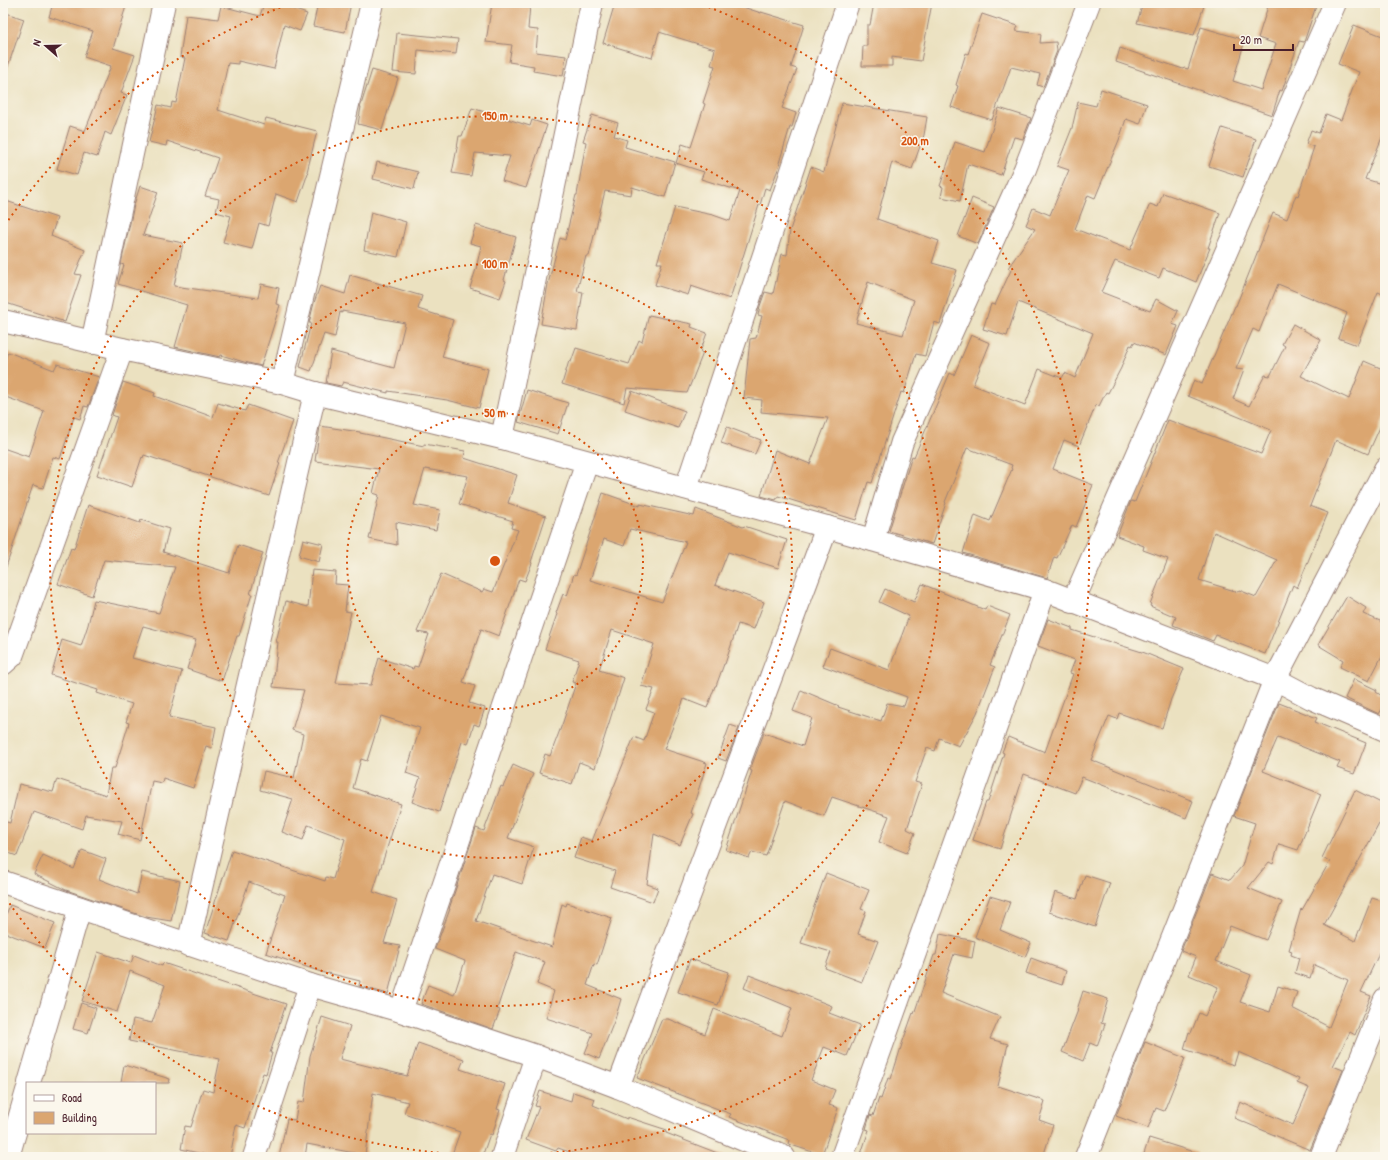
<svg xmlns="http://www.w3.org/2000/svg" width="1388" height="1160" viewBox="0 0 1388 1160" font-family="'Patrick Hand',sans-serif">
	<rect width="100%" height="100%" fill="#fbf7ec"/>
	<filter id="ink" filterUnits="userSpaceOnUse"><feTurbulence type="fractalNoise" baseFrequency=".025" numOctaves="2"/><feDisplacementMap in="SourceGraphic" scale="8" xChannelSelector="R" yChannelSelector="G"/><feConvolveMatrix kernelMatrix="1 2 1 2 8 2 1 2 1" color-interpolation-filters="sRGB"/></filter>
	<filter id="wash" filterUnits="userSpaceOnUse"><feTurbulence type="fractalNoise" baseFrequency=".012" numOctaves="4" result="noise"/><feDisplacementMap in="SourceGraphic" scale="16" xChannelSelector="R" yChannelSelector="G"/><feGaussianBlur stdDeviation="0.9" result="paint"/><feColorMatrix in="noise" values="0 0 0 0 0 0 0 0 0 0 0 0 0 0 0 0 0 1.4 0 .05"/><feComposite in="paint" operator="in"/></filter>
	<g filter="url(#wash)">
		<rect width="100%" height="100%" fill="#ebe1c0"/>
		<g id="blocks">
			<g fill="#dba670" fill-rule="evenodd">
				<path d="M53 3H127L113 48 135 55 121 93 127 95 111 135 105 132 97 157 84 153 77 175 57 169 70 126 85 131 111 66 84 57 93 31 49 17Z"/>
				<path d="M264 3H275L307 14 300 31 284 25 274 69 238 61V64L228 63 218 110 264 125 266 118 317 131 307 172 308 173 298 202 276 194 268 226 259 223 252 249 223 242 231 216 216 212 219 199 205 196 218 158 167 141 166 146 149 142 158 105 171 108 172 102 176 103 185 58 180 57 186 15 218 19 221 6 260 16Z"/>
				<path d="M318 3H351L345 32 313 26Z"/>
				<path d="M492 3 530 5 528 29 538 30 536 52 566 56 563 76 533 71 534 66 509 62 512 45 486 42Z"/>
				<path d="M615 3H731L761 13V12L804 25 791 67 797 69 782 108 796 113 792 127H790L779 163 780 164 770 190 765 188 760 205H759L730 299 691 286 688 295 655 285 662 263H657L675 207 713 215 730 221 740 191 701 179 704 172 676 163 682 144 691 147 705 104 703 103 715 66 711 65 715 49 659 32 652 58 603 43Z"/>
				<path d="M874 3H932L921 61 892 57V66H862L863 46H867V25H870Z"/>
				<path d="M1143 3H1205L1194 35 1137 23Z"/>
				<path d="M1269 3H1317L1304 42 1299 41 1282 91 1280 90 1272 115 1116 62 1120 48 1183 69 1184 68 1188 69 1201 27 1245 40 1233 81 1261 90 1276 44 1258 38Z"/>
				<path d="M3 12 24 19 6 72H3Z"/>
				<path d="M982 14 1018 26 1016 31 1041 34 1040 43 1056 42 1057 51 1043 87 1037 85 1040 74 1011 67 992 120 951 107 958 86 956 85 966 53 968 54Z"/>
				<path d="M1354 25 1385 37V130L1365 179 1385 185V295L1378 292 1357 345 1338 338 1347 313 1278 284 1259 332 1253 329 1236 369 1244 370 1233 399 1249 406 1265 375 1270 376 1285 346 1282 344 1293 324 1321 340 1301 376 1349 399 1364 361 1385 370V416L1368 454 1336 440 1310 506 1328 513 1297 588 1293 585 1265 654 1216 635 1213 641 1173 625 1176 617 1150 606 1151 604H1150L1168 559 1143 550 1144 546 1117 536 1131 501 1135 502 1168 420 1261 454 1271 430 1188 396 1194 380 1202 384 1235 306H1236L1273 213 1287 219 1296 195 1298 196 1314 147 1306 144 1311 130 1319 133 1326 114 1341 120 1359 72 1338 64ZM1214 532 1277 560 1256 597 1239 590 1238 592 1199 580Z"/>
				<path d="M397 33 458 39 456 54 418 50 416 74 393 72Z"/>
				<path d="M372 70 398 78 382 130 358 124 361 107H360L361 105Z"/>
				<path d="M1101 89 1147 104 1140 124 1126 119 1119 140 1095 198 1088 195 1075 229 1130 250 1150 204 1158 207 1163 193 1220 213 1208 248H1210L1196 282 1163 268 1159 278 1115 261 1101 292 1150 311 1156 299 1178 311 1172 324 1178 326 1166 355 1134 342 1132 346 1130 345 1121 368 1108 393 1106 392 1099 406 1096 405 1079 446 1064 440 1053 469 1093 485 1076 527 1072 525 1057 558 1054 557 1047 578 963 553 975 515 990 521 1012 469 1011 468 1012 465 967 448 945 502 946 503 932 544 889 531 912 456 914 457 950 373 954 375 971 335 990 343 973 385 1025 405 1039 369 1062 378 1065 373 1075 378 1093 333 1018 302 1007 336 983 329 991 304 995 305 1011 270 1008 268 1035 229 1026 225 1033 208 1050 215 1069 170 1057 166 1072 128 1078 102 1096 106Z"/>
				<path d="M842 103 927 117 924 135 912 169 892 162 877 219 939 241 932 263 957 270 940 324 934 322 925 356 916 354 904 393 901 392 872 483 868 482 856 520 778 496 776 500 761 496 775 450 810 464 828 418 761 412 762 400 744 398 750 339 756 338 762 316 758 315 760 306 765 292 773 294 782 254 787 255 790 230 811 167 824 172ZM868 282 914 300 903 335 856 323Z"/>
				<path d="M472 108 530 126 532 120 547 125 526 188 502 181 510 156 475 153 471 176 452 173 457 148 459 136H462Z"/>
				<path d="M999 108 1031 118 1023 139 1014 137 1001 175 968 164 960 201 941 197 943 187 940 186 955 142 985 152Z"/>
				<path d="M592 115 618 123 614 136 627 140 625 147 675 162 665 197 632 187 631 195 605 191 589 256H586L577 291 583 292 577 330 541 324 548 284 560 238 565 240 576 195H577L586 142 583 141Z"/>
				<path d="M1222 128 1256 139 1243 177 1209 166Z"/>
				<path d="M377 162 418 172 414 189 373 179Z"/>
				<path d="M140 186 158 192 143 235 183 243 174 286 258 298 261 284 279 288 276 304 280 305 261 366 244 362 221 355 220 357 175 347 187 305 118 284 124 265 121 264 134 205Z"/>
				<path d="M972 198 994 207 978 244 958 236Z"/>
				<path d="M3 200 57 218 51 236 85 250 75 274 81 275 65 322 3 302Z"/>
				<path d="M371 212 406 222 398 257 364 250Z"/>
				<path d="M476 225 516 237 504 280 506 281 500 298 470 288 476 269 481 246 470 243Z"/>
				<path d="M350 275 422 296 418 309 453 320 442 357 488 369 479 408 447 400 388 391V393L343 382 341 386 326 383 331 351 394 368 405 323 342 311V313L340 312 335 337 324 334 311 371 300 367 311 323H309L314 303 320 286 345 294Z"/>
				<path d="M649 315 692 324 691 327 707 333 700 352 703 353 687 393 627 388 624 403 562 384 569 361 571 362 576 348 629 364 639 340 642 342Z"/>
				<path d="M8 352 54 370 57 364 99 377 88 407 84 406 80 419 74 417 60 459 53 457 43 488 33 485 6 567H3V448L29 457 44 411 3 396V364Z"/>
				<path d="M123 382 155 393 154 396 213 417 218 403 245 411 248 405 293 421 278 463H280L269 496 144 455 143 458 142 457 132 487 97 475 117 417 112 415Z"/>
				<path d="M527 390 568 403 558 434 518 422Z"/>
				<path d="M632 391 685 411 678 428 625 410Z"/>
				<path d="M320 426 360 432V433L424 446V444L465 451 464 458 517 475 508 503 546 516 531 562 532 563 525 581 519 579 499 636 481 629 463 682 475 686 469 703 485 708 479 726 474 724 468 744 462 742 439 812 412 802 420 778 406 773 420 728 381 716 367 761 361 759 353 788 401 804 373 892 397 900 384 943 400 946 388 994 359 986 360 981 328 973 327 974 266 953 285 895 249 882 229 941 205 933 232 850 325 881 326 877 333 879 345 839 308 825 303 840 282 832 293 799 260 790 264 771 294 778 303 734 292 730 304 690 273 687 278 642H276L286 601 308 607 312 570 336 572 335 584 348 585 345 611 351 612 336 683 371 685 379 658 413 669 414 666 418 667 429 634 417 632 441 574 482 592 484 589 493 592 518 530 511 528 513 521 459 504 468 476 425 469 414 505 440 510 436 530 396 522 397 545 369 539 379 495 373 493 379 469 315 461Z"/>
				<path d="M727 427 761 440 755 454 721 443Z"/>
				<path d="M603 493 640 506V504L694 516 696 509 743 527 744 526 787 540 778 568 728 552 715 585 764 602 754 629 738 624 725 664H724L716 686H715L707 708 684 699 664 749 707 763 691 813 693 814 680 845 654 834 647 884 658 888 653 902 610 887 615 871 574 858 581 837 592 841 634 737 644 741 654 712 646 709 654 689 641 686 654 644 612 630 599 670 624 678 618 697H617L595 768 579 762 572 784 539 773 545 754 550 756 563 722 576 683 572 682 579 660 545 649 557 614 556 613 563 594 567 596 574 574 576 575ZM630 529 686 542 662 602 590 580 604 539 624 546Z"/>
				<path d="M88 505 140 523 141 520 169 529 163 552 229 573 238 545 263 553 250 594H252L239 636H237L222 681 187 669 196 640 143 626 132 658 182 671 169 717 216 727 212 748 206 746 193 788 163 778 162 783 152 781 140 840 118 834 122 821 86 815 82 829 34 812 17 856 3 851V821L10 823 19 784 53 792 57 779 106 795 111 768H115L129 723 126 722 132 704 97 693 98 690 51 675 62 640 81 646 88 625 94 600 159 613 175 567 104 560 92 596 58 584 71 548 74 549Z"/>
				<path d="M303 539 323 544 319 562 299 556Z"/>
				<path d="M922 584 985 610 987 606 1010 615 990 665 995 667 977 713 959 746 939 738 935 751 927 748 915 782 922 784 907 829 915 833 907 853 879 842 889 816 832 797 824 816 785 801 766 856 752 852 749 858 726 850 752 771 750 770 764 733 803 746 812 718 793 711 801 690 839 706 838 707 881 721 887 703 904 706 907 697 823 666 830 648 889 670 909 616 879 602 885 589 914 602Z"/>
				<path d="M1347 596 1366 608 1363 614 1385 623V650L1369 681 1340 667 1343 660 1318 645Z"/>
				<path d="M1048 619 1072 628V630L1145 653 1184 669 1171 699 1162 728 1119 713 1117 719 1109 716 1091 760 1193 801 1186 818 1082 777 1075 793 1024 774 1000 849 973 840 986 802H988L1004 753 1002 752 1008 737 1045 752 1073 674 1070 673 1075 660 1038 646Z"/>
				<path d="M1354 679 1377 690 1376 692 1385 698V704L1379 714 1345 698Z"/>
				<path d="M1279 703 1317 718 1315 722 1366 743 1354 774 1337 768 1340 762 1278 737 1263 771 1321 794 1298 850 1279 844 1273 864 1269 862 1248 888 1282 902 1266 940 1230 926 1216 961 1251 975 1240 1002 1270 1012 1278 986 1297 992 1292 1008 1329 1027 1348 980 1314 965 1310 978 1295 973 1299 958 1291 955 1292 951 1289 950 1301 909 1302 910 1330 861 1322 858 1355 790 1385 805V813L1324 925 1355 941 1372 898 1385 902V936L1377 958 1361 992 1371 996 1355 1035 1350 1032 1333 1066 1343 1070 1310 1150 1234 1118 1240 1102 1293 1125 1309 1088 1297 1083 1299 1079 1238 1052 1234 1065 1184 1049 1189 1032 1191 1033 1199 1013 1205 1016 1218 987 1189 975 1196 957 1181 951 1212 873 1230 880 1242 866 1255 823 1234 816Z"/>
				<path d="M730 725 739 728 726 761 718 758Z"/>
				<path d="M513 765 533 774 508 838 534 847 522 884 492 874 476 921 552 947 562 904 566 906 567 903 612 918 597 965 594 964 587 985 621 999 615 1019 599 1059 585 1053 593 1033 546 1018 554 991 537 984 545 962 516 952 497 1009 500 1010 493 1029 421 1004 428 985 454 995 465 961 435 949 450 909H449L476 828 484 831 501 786 503 787Z"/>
				<path d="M82 850 106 859 99 879 137 894 142 872 180 881 171 921 146 917 66 890 34 874 43 855 74 869Z"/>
				<path d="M826 873 869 890 861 909 866 911 858 934 878 941 862 982 825 968 831 952 801 943Z"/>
				<path d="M1085 875 1110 883 1095 927 1049 912 1055 892 1077 899Z"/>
				<path d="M990 896 1010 902 1000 930 1031 943 1025 957 975 937Z"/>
				<path d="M10 905 55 923 45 948 3 932V922Z"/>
				<path d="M940 934 975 941 972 958 954 954 941 993 1000 1017 990 1039 1008 1044 998 1086 1045 1101 1039 1120 1053 1125 1043 1157H860L869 1130 866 1129 870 1115 873 1116 879 1098 881 1099 888 1078 891 1079 903 1041 913 1013 914 1014 934 955H936Z"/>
				<path d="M98 952 131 963 134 955 162 966 163 963 286 1004 270 1053H272L266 1074 263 1073 245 1128 236 1125 230 1157H206L207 1155 181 1149 185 1126 191 1127 203 1089 213 1092 220 1059 129 1041 133 1019 152 1023 165 985 130 971 117 1012 82 1001Z"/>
				<path d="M1031 958 1066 971 1062 985 1026 973Z"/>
				<path d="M690 959 729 972 718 1005 678 992Z"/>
				<path d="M749 975 788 990 789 989 832 1006 829 1013 860 1025 847 1056 824 1047 811 1080 835 1090 829 1105 838 1108 822 1155 788 1144 789 1140 729 1117 731 1114 637 1078 662 1019H668L705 1034 714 1009 782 1036 792 1008 744 988Z"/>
				<path d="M1083 991 1108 999 1101 1023 1105 1024 1097 1046 1090 1043 1083 1061 1062 1052 1078 1010H1077Z"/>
				<path d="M81 1003 96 1008 88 1033 73 1029Z"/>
				<path d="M322 1017 350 1026 340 1059 407 1076 418 1043 464 1059 460 1069 505 1084 497 1109 500 1110 492 1135 490 1134 482 1157H451L460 1132 404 1113 408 1102 373 1093 365 1155 307 1144 305 1157H279L287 1119 295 1120 298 1102 304 1103 310 1056Z"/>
				<path d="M1145 1042 1185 1058 1164 1111 1156 1108 1148 1128 1116 1116Z"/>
				<path d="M124 1065 170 1079 169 1083H121Z"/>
				<path d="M540 1091 571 1101 573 1092 595 1099 593 1105 627 1119V1117L667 1130 666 1133 725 1156V1157H584L558 1148 556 1151 526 1140 539 1107 535 1106Z"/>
				<path d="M1149 1138 1197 1153V1157H1143Z"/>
			</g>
		</g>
	</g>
	<g filter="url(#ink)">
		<use href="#blocks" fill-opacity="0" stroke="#9a8076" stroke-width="1"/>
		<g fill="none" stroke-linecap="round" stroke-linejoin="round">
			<defs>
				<g id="minor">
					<path d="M3 321 122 349 282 383 315 393 502 438 827 527 1045 590 1275 679 1311 698 1385 730"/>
					<path d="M92 343 164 3"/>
					<path d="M282 383 372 3"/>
					<path d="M502 438 592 3"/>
					<path d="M686 488 848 3"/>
					<path d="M873 540 902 442 1025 169 1089 3"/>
					<path d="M1073 602 1335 3"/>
					<path d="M3 664 12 656 122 349"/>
					<path d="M3 882 310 985 401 1011 536 1056 618 1087 784 1157"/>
					<path d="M188 945 315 393"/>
					<path d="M401 1011 587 462"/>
					<path d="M29 1083 80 908"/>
					<path d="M618 1087 827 527"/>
					<path d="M8 1157 27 1091"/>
					<path d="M254 1157 310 985"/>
					<path d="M502 1157 536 1056"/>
					<path d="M842 1157 1045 590"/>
					<path d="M1086 1157 1275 679 1385 469"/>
					<path d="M1321 1157 1385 999"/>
				</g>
			</defs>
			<use href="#minor" stroke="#9a8076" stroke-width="24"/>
			<use href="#minor" stroke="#fff" stroke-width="22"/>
		</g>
	</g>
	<g fill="none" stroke="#d8530f" stroke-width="2" stroke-dasharray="2 4">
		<circle cx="495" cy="561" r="148"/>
		<circle cx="495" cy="561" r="297"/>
		<circle cx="495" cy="561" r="445"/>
		<path d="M5 225A594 594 0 0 1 287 5M703 5A594 594 0 1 1 5 897"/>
	</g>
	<circle cx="495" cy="561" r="6" fill="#d8530f" stroke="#fbf7ec" stroke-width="2"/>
	<g font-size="12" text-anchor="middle" font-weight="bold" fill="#d8530f" stroke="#fbf7ec" stroke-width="3" stroke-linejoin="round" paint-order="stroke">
		<text x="495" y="120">150 m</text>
		<text x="915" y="145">200 m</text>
		<text x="495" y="268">100 m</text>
		<text x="495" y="417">50 m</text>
	</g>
	<rect width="1388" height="1160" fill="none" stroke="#fbf7ec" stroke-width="16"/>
	<rect x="26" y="1082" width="130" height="52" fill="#fbf7ec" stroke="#b4a19f"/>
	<rect x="34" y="1095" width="20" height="6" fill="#ffffff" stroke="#b4a19f"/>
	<text x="62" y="1102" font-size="12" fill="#4a1f2b">Road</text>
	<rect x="34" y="1112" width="20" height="12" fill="#dba670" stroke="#b4a19f"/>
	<text x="62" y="1122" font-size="12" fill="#4a1f2b">Building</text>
	<g transform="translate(46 46) rotate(290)" stroke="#fbf7ec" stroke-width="3" paint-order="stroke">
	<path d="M0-3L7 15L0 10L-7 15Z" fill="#4a1f2b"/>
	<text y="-6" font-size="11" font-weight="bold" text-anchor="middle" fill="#4a1f2b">N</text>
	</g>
	<path d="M1234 44v6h59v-6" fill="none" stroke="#4a1f2b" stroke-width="2"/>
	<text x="1240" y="44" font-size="12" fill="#4a1f2b" stroke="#fbf7ec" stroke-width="3" paint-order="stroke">20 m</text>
</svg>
